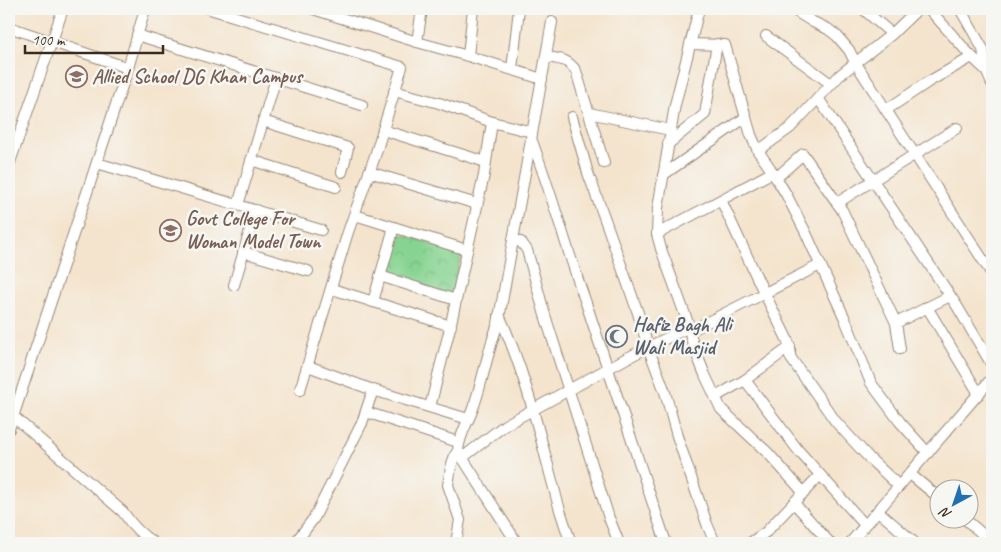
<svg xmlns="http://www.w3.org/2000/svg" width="1001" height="552" viewBox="0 0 1001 552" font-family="Caveat,sans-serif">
	<defs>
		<pattern id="park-crowns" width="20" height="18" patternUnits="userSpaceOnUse" patternTransform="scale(1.25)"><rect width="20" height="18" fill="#87d492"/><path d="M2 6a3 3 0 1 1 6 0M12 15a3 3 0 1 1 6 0" fill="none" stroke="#75b67d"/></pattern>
	</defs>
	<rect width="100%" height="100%" fill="#f6f6f2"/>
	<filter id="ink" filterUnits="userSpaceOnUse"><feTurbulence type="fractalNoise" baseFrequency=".02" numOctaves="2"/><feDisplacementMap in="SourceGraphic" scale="10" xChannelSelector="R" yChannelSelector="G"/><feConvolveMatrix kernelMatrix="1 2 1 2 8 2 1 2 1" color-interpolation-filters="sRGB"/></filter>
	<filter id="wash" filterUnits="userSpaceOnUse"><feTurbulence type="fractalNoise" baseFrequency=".0096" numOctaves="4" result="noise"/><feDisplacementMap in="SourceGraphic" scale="20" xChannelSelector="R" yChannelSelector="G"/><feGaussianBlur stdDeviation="1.12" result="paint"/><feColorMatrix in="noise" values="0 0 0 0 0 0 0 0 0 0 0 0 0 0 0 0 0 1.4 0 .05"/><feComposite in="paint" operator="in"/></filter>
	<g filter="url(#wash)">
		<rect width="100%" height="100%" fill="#f4e4cd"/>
		<path fill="url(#park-crowns)" stroke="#617f58" d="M397 233 462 252 452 296 385 274Z"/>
	</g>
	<g filter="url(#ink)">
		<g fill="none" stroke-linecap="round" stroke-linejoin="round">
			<defs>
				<g id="minor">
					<path d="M210 9 402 67 375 156 348 232 300 390"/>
					<path d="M313 9 417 42 468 56 542 79"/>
					<path d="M699 9 675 105 658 208 657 234 661 249 687 320 693 345 705 375 721 409 768 453 804 493"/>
					<path d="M792 9 813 22 828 29 837 36 849 50 855 62 992 274"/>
					<path d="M863 9 892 34"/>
					<path d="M929 9 970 55 986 70"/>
					<path d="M960 9 983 49 986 70 992 84"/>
					<path d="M9 27 128 68"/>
					<path d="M137 35 362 105"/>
					<path d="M766 36 831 84"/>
					<path d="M417 42 422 9"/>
					<path d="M690 44 725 45 751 135 758 151 770 168 786 194 805 231 845 319 871 383 900 422 928 453"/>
					<path d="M468 56 473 9"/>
					<path d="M546 57C560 59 568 59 576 71L604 163"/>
					<path d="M512 69 519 9"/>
					<path d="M394 91 439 103 492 122 532 132"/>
					<path d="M818 98 957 306 992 365"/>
					<path d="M886 110 928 82 972 57"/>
					<path d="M589 113 670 130"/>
					<path d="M572 117 588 173 607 225 638 313 648 347 665 392 677 436 707 524 715 543"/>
					<path d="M263 121 348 148 342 172"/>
					<path d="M383 130 486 162"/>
					<path d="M532 141C552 195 567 250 586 303L666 543"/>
					<path d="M668 144 705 114 717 44"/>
					<path d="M758 151 790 128 840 75 892 34 918 9"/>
					<path d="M251 160 336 187"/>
					<path d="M97 163 321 230"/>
					<path d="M9 165 63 9"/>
					<path d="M369 172 477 204"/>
					<path d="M663 175 746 117"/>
					<path d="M776 178 803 154 842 210 896 323 900 349"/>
					<path d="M721 200 759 282 787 339 790 347V357L836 422 870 459 899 486"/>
					<path d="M837 203 957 128"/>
					<path d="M238 205 276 78"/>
					<path d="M355 215 467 250"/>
					<path d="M657 234 773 172"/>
					<path d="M513 240 521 242 527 250 544 312 609 518 619 543"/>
					<path d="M243 252 308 271"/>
					<path d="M380 276 456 300"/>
					<path d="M234 285 256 210"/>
					<path d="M332 289 451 326"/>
					<path d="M373 302 394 227"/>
					<path d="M927 307 979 394"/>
					<path d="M499 315C525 371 539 433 555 492 559 509 565 526 571 543"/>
					<path d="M896 323 950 296"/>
					<path d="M690 331 820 265"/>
					<path d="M308 366 373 390 468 419"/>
					<path d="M745 380 798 450 865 525"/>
					<path d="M715 397 745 380 790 347"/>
					<path d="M430 407 449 332 484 175 492 122"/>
					<path d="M366 412 458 442"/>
					<path d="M13 416 123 512C131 524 141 535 154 543"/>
					<path d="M9 429 128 68 145 9"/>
					<path d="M462 458 505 425 627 358 689 327"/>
					<path d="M910 474 938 497"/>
					<path d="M794 503 830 543"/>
					<path d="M878 511 915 543"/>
					<path d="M966 520 992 542"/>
					<path d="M295 543 314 518 362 423 373 390"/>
					<path d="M456 543 460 520 448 485 451 467 455 455 458 451"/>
					<path d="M517 543 458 451C459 436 467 424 472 411 483 382 487 352 498 324L552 22"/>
					<path d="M750 543 766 532 820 475"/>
					<path d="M850 543 992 378"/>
				</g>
			</defs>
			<use href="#minor" stroke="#988776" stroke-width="12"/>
			<use href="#minor" stroke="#fff" stroke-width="10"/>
		</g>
	</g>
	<defs>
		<symbol id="school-ring" viewBox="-11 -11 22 22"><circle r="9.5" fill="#f6f6f2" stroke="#8d6e63" stroke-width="1.5"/><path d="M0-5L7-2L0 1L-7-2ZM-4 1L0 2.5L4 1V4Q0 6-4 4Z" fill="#8d6e63"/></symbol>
		<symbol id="university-ring" viewBox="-11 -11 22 22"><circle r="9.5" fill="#f6f6f2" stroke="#8d6e63" stroke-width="1.5"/><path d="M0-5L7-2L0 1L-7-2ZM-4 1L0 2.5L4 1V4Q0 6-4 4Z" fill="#8d6e63"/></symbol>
		<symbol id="mosque-ring" viewBox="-11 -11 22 22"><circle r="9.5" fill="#f6f6f2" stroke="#6b7280" stroke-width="1.5"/><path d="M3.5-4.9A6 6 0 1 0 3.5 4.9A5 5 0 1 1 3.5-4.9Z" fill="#6b7280"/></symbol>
	</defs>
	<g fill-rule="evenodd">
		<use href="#school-ring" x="64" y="64" width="25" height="25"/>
		<use href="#university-ring" x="158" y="218" width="25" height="25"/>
		<use href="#mosque-ring" x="604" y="324" width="25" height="25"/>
	</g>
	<g text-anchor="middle" stroke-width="5" stroke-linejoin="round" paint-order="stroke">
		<g font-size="20" font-weight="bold" fill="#785e54" stroke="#f6f6f2" text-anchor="start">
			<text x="92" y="83">Allied School DG Khan Campus</text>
			<text x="186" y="225">Govt College For<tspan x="186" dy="23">Woman Model Town</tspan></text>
		</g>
		<g font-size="20" font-weight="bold" fill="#5b616d" stroke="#f6f6f2" text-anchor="start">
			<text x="633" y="331">Hafiz Bagh Ali<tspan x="633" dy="23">Wali Masjid</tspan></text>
		</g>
	</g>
	<rect width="1001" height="552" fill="none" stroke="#f6f6f2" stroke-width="30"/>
	<g transform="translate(954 504) rotate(220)"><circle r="24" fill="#f6f6f2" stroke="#aba49d"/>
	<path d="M0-4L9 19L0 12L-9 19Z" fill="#1f6fb2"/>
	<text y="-8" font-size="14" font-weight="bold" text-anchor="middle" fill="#3b2a1e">N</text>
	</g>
	<path d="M25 45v8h138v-8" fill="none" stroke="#3b2a1e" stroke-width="2.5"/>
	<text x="32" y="45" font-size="15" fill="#3b2a1e" stroke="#f6f6f2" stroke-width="4" paint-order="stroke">100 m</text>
</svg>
